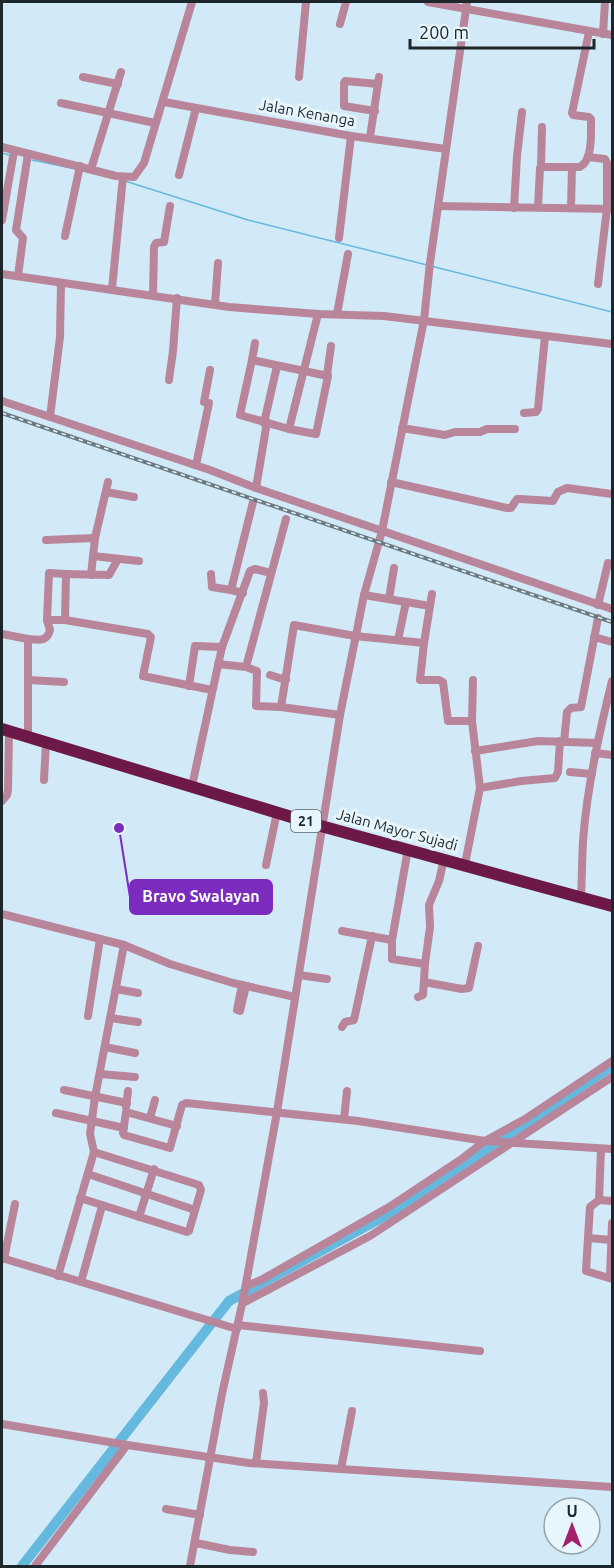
<svg xmlns="http://www.w3.org/2000/svg" width="614" height="1568" viewBox="0 0 614 1568" font-family="Ubuntu,sans-serif">
	<rect width="100%" height="100%" fill="#d2eaf7"/>
	<g fill="none" stroke-linecap="round" stroke-linejoin="round">
		<g stroke="#65b9de" stroke-width="1.5">
			<path d="M2 153 9 155"/>
			<path d="M32 160 71 168"/>
			<path d="M125 181 248 220 427 265"/>
			<path d="M431 266 612 312"/>
		</g>
		<path stroke="#65b9de" stroke-width="10" d="M22 1566 229 1301 414 1200 612 1066"/>
		<g stroke="#b9859b" stroke-width="8">
			<path d="M428 2 612 35"/>
			<path d="M340 24 346 2"/>
			<path d="M603 34 605 2"/>
			<path d="M83 77 118 84"/>
			<path d="M299 77 306 2"/>
			<path d="M164 102 351 136 446 149"/>
			<path d="M61 103 155 123"/>
			<path d="M375 111 344 106V83L345 81 378 84"/>
			<path d="M370 137 379 77"/>
			<path d="M2 147 116 176 134 177 144 163 192 2"/>
			<path d="M588 157 605 159 607 163V208L598 284"/>
			<path d="M541 167 542 127"/>
			<path d="M91 169 121 72"/>
			<path d="M179 175 196 108"/>
			<path d="M438 206 612 209"/>
			<path d="M538 207 540 168 543 167H580C593 160 591 132 591 119L589 117 573 115 572 113 589 32"/>
			<path d="M514 208 517 156 522 112"/>
			<path d="M571 208 572 167"/>
			<path d="M2 220 14 151"/>
			<path d="M65 236 80 166"/>
			<path d="M339 238 351 136"/>
			<path d="M2 274 229 307 318 314 384 316 612 344"/>
			<path d="M18 276 23 238 16 230 28 154"/>
			<path d="M112 289 123 177"/>
			<path d="M153 295 154 247 156 243 164 242 170 206"/>
			<path d="M215 304 218 263"/>
			<path d="M337 314 348 254"/>
			<path d="M252 360 328 376 316 434 289 429 240 415Z"/>
			<path d="M252 360 255 343"/>
			<path d="M327 375 331 346"/>
			<path d="M169 380 173 351 177 298"/>
			<path d="M2 401 210 470 256 488 612 609"/>
			<path d="M524 413 536 412 538 409 545 336"/>
			<path d="M50 417 60 337 61 283"/>
			<path d="M264 423 277 366"/>
			<path d="M402 428 445 435 455 432H480L487 429H515"/>
			<path d="M289 429 318 314"/>
			<path d="M196 465 209 403 204 402 210 370"/>
			<path d="M391 482 507 508H511L517 499H520L553 501 558 492 567 488 612 494"/>
			<path d="M256 488 266 428"/>
			<path d="M106 492 134 497"/>
			<path d="M46 540 95 538"/>
			<path d="M93 556 139 561"/>
			<path d="M66 574 109 575 118 559"/>
			<path d="M211 574 212 587 231 590"/>
			<path d="M91 575 95 538 108 482"/>
			<path d="M243 593 231 590 253 502"/>
			<path d="M389 599 394 568"/>
			<path d="M598 605 608 563"/>
			<path d="M430 606 432 594"/>
			<path d="M47 620 49 573 66 574 65 620"/>
			<path d="M2 634 28 639"/>
			<path d="M594 637 612 642"/>
			<path d="M398 640 406 602"/>
			<path d="M424 643 420 680H439L443 682 448 721H472"/>
			<path d="M218 664 246 667 257 671 256 706 281 707 340 715"/>
			<path d="M246 667 286 519"/>
			<path d="M270 675 286 680"/>
			<path d="M29 680 64 682"/>
			<path d="M473 680 472 721 480 788"/>
			<path d="M189 686 195 646 222 647"/>
			<path d="M281 707 294 625 355 636 424 643 430 606 364 595"/>
			<path d="M28 737V639C39 640 47 642 50 630L47 620H65L148 634 151 637 143 676 212 690"/>
			<path d="M564 742 567 712 571 708 581 707 598 618"/>
			<path d="M475 751 538 741 597 743"/>
			<path d="M595 753 612 755"/>
			<path d="M570 772 592 774"/>
			<path d="M44 780 46 742"/>
			<path d="M192 786 222 647 250 571 255 569 271 573"/>
			<path d="M2 801 7 795 8 790 9 731"/>
			<path d="M465 864 480 788 521 781 555 778 558 772 560 741"/>
			<path d="M266 865 277 812"/>
			<path d="M581 897C582 878 582 860 583 841 587 787 599 734 612 681"/>
			<path d="M2 914 124 945 170 964 233 983 295 997"/>
			<path d="M342 931 392 940 408 849"/>
			<path d="M392 940V959L425 964 430 927 429 905 439 881 444 859"/>
			<path d="M299 975 327 979"/>
			<path d="M424 982 462 989 469 988 478 946"/>
			<path d="M242 985 237 1010 240 1011 246 986"/>
			<path d="M116 989 138 993"/>
			<path d="M418 997 423 995 425 964"/>
			<path d="M88 1016 100 939"/>
			<path d="M110 1018 138 1022"/>
			<path d="M342 1027 345 1022 354 1020 372 936"/>
			<path d="M105 1047 135 1053"/>
			<path d="M100 1074 135 1077"/>
			<path d="M64 1090 127 1103"/>
			<path d="M126 1107 128 1091"/>
			<path d="M56 1113 124 1128"/>
			<path d="M150 1118 155 1100"/>
			<path d="M344 1119 347 1091"/>
			<path d="M177 1126 126 1112 123 1133 124 1135 170 1148 182 1105 186 1103 358 1121 485 1141 612 1149"/>
			<path d="M601 1149 599 1200 590 1207 588 1238 612 1240"/>
			<path d="M88 1174 195 1210"/>
			<path d="M80 1198 187 1232 189 1231 201 1190 199 1185 94 1152"/>
			<path d="M599 1200 612 1201"/>
			<path d="M139 1217 154 1169"/>
			<path d="M588 1238 586 1271 612 1279"/>
			<path d="M2 1258 237 1329"/>
			<path d="M4 1259 15 1204"/>
			<path d="M58 1276 94 1152 90 1134 95 1097 124 945"/>
			<path d="M610 1278 612 1223"/>
			<path d="M81 1282 102 1206"/>
			<path d="M246 1286 261 1280 389 1207 463 1158 485 1141 525 1119 612 1061"/>
			<path d="M243 1303 370 1236 612 1077"/>
			<path d="M238 1325 480 1351"/>
			<path d="M2 1424 127 1445 249 1463 612 1487"/>
			<path d="M256 1463 264 1403 263 1393"/>
			<path d="M341 1469 352 1411"/>
			<path d="M166 1509 200 1515"/>
			<path d="M196 1543 230 1550 253 1552"/>
			<path d="M35 1566 127 1445"/>
			<path d="M190 1566 222 1394 243 1300 277 1112 340 715 364 595 382 531 424 320 430 263 467 2"/>
		</g>
		<path stroke="#6d1947" stroke-width="12" d="M2 729 321 826 612 906"/>
		<defs>
			<path id="rail" d="M2 413 612 622"/>
		</defs>
		<use href="#rail" stroke="#6a7a82" stroke-width="4"/>
		<use href="#rail" stroke="#e7f6fd" stroke-width="1.5" stroke-dasharray="4.5" stroke-linecap="butt"/>
	</g>
	<g text-anchor="middle" stroke-width="6" stroke-linejoin="round" paint-order="stroke">
		<rect fill="#e7f6fd" stroke="#5a656a" stroke-width="1.5" x="291" y="810" width="30" height="22" rx="4.5"/>
		<g font-size="14" font-weight="bold" fill="#1d272b">
			<text x="306" y="826">21</text>
		</g>
		<g font-size="15" fill="#1d272b" stroke="#e7f6fd">
			<text transform="translate(307 113) rotate(10)" y="5">Jalan Kenanga</text>
			<text transform="translate(397 830) rotate(15)" y="5">Jalan Mayor Sujadi</text>
		</g>
	</g>
	<path fill="none" stroke="#7b2cbf" stroke-width="2" d="M119 828L130 897"/>
	<circle fill="#7b2cbf" stroke="#e7f6fd" stroke-width="2" cx="119" cy="828" r="6"/>
	<rect fill="#7b2cbf" stroke="#7b2cbf" stroke-width="2" x="130" y="880" width="142" height="34" rx="6"/>
	<g font-size="16" text-anchor="middle" font-weight="bold" fill="#fff">
		<text x="201" y="902">Bravo Swalayan</text>
	</g>
	<rect width="614" height="1568" fill="none" stroke="#1d272b" stroke-width="6"/>
	<g transform="translate(572 1526)"><circle r="28" fill="#e7f6fd" stroke="#96a3a9" stroke-width="1.5"/>
	<path d="M0-4.5L10 22L0 15L-10 22Z" fill="#a5206b"/>
	<text y="-9" font-size="16" font-weight="bold" text-anchor="middle" fill="#1d272b">U</text>
	</g>
	<path d="M410 39v9h184v-9" fill="none" stroke="#1d272b" stroke-width="3"/>
	<text x="419" y="39" font-size="18" fill="#1d272b" stroke="#e7f6fd" stroke-width="4.5" paint-order="stroke">200 m</text>
</svg>
